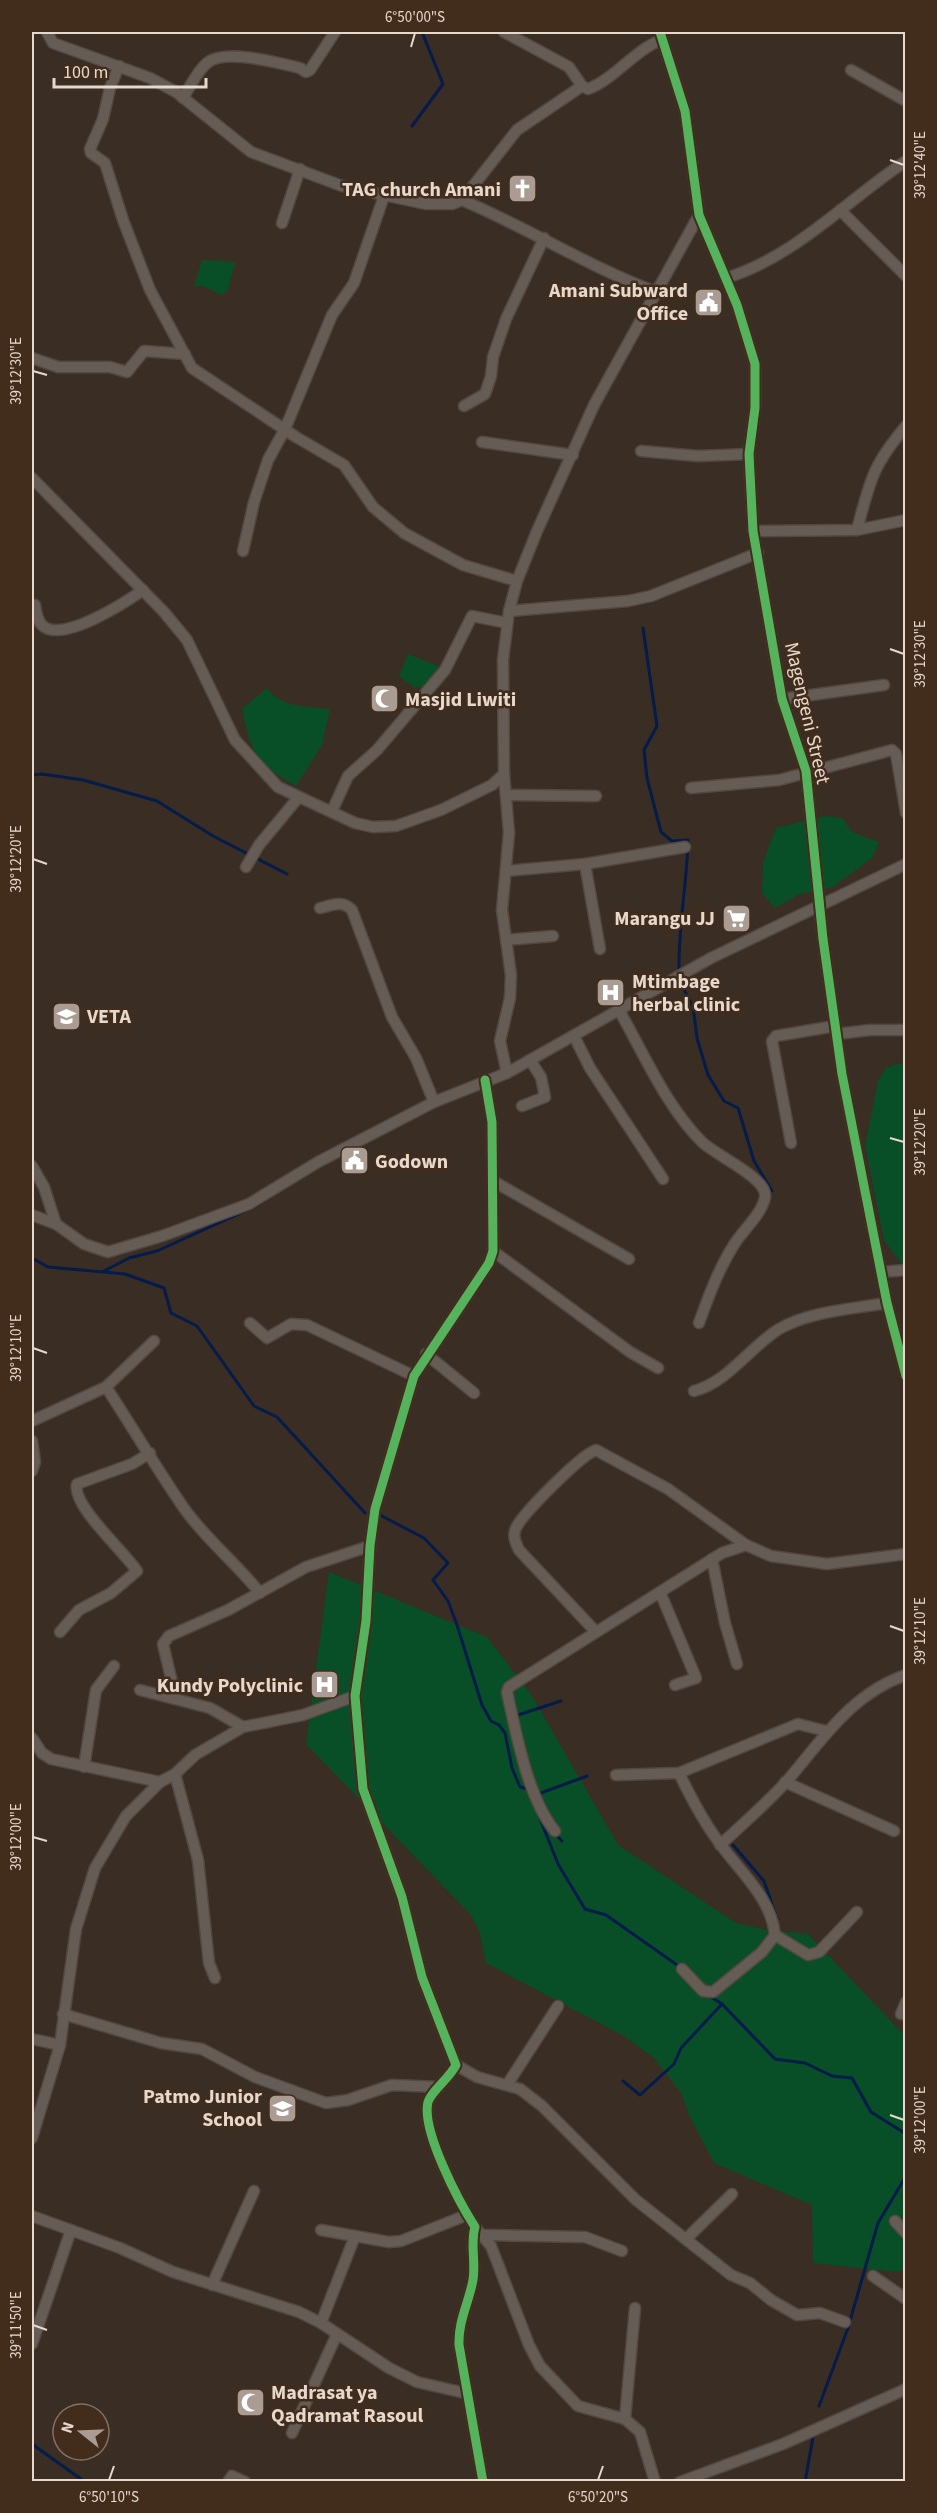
<svg xmlns="http://www.w3.org/2000/svg" width="937" height="2513" viewBox="0 0 937 2513" font-family="'Source Sans 3',sans-serif">
	<rect width="100%" height="100%" fill="#392d24"/>
	<g fill="#084f27">
		<path d="M202 260 235 262 228 290 222 295 203 286H194Z"/>
		<path d="M408 654 443 668 435 684 415 688 399 676Z"/>
		<path d="M267 688C279 707 309 707 330 709L322 745 296 786C255 763 252 755 242 709Z"/>
		<path d="M826 816 842 818 852 832 879 842 872 858 833 887 800 894 775 908 762 893 763 863 776 828Z"/>
		<path d="M905 1062V1265L903 1266 884 1240 865 1146 878 1081 886 1068Z"/>
		<path d="M329 1572 487 1637 532 1696 618 1845 736 1923 767 1930 808 1934 905 2036V2269L897 2272 813 2263 812 2205 714 2163 690 2117 681 2093 654 2058 622 2035 486 1963 480 1933 471 1915 306 1744Z"/>
	</g>
	<g fill="none" stroke-linecap="round" stroke-linejoin="round">
		<g stroke="#051b4a" stroke-width="3">
			<path d="M412 126 443 84 422 32"/>
			<path d="M643 628 657 726 644 750 647 778 661 832 672 841 688 840C687 884 678 927 679 972"/>
			<path d="M32 775 42 774 83 780 157 801 213 836 287 874"/>
			<path d="M680 982 693 1007 697 1038 708 1075 724 1101 738 1108 754 1161 772 1191"/>
			<path d="M32 1258 48 1267 125 1274 164 1288 171 1313 197 1326 254 1406 277 1417 365 1513"/>
			<path d="M104 1271 129 1258 157 1251 256 1206 270 1197"/>
			<path d="M378 1514 424 1538 448 1563 433 1580 448 1601 457 1625 482 1705 491 1721 499 1725 505 1733 512 1768 520 1787 528 1789"/>
			<path d="M515 1716 561 1701"/>
			<path d="M538 1794 587 1776"/>
			<path d="M537 1811 558 1864 585 1909 606 1915 680 1967"/>
			<path d="M555 1834 562 1841"/>
			<path d="M733 1845 764 1881 777 1919"/>
			<path d="M708 1995 722 2004 775 2059 805 2063 832 2076 852 2078 871 2112 906 2134"/>
			<path d="M623 2081 640 2095 674 2064 681 2048 722 2004"/>
			<path d="M819 2406 848 2328 878 2223 906 2176"/>
			<path d="M32 2444 85 2482"/>
			<path d="M805 2482 813 2437"/>
		</g>
		<defs>
			<g id="street">
				<path d="M47 32 53 43 150 78 176 92 251 152 342 186 426 204H452L462 200 517 130 582 86"/>
				<path d="M504 32 569 67 582 86 588 89C613 80 635 50 661 40"/>
				<path d="M660 32 685 111 699 215 737 305 755 364V408L749 454 753 531 782 699 806 771 823 939 842 1074 887 1303 906 1376"/>
				<path d="M119 66 110 88 103 119 90 149 91 153 105 163 123 220 150 290 192 368 296 437 344 465 373 507 404 533 463 565 517 581"/>
				<path d="M851 70 906 101"/>
				<path d="M183 98C190 87 197 71 207 63 224 48 280 63 300 68L306 72 310 70 335 32"/>
				<path d="M462 200C528 228 589 267 656 292"/>
				<path d="M840 210 906 276"/>
				<path d="M282 223 300 169"/>
				<path d="M726 278C795 257 847 200 906 161"/>
				<path d="M32 358 58 367H110L127 372 144 351 185 354"/>
				<path d="M464 406 485 394 491 376 493 357 506 319 544 238"/>
				<path d="M482 442 573 455"/>
				<path d="M641 451 698 456 749 454"/>
				<path d="M32 478 164 612 187 640 235 740 278 787 355 823 373 827 396 826 441 810 492 785 504 774"/>
				<path d="M857 530C870 481 872 466 906 426"/>
				<path d="M753 531 857 530 906 520"/>
				<path d="M243 551 254 502 268 460 285 429 332 315 354 283 384 196"/>
				<path d="M35 605C36 612 37 621 43 626 63 643 126 602 143 590"/>
				<path d="M509 611 628 601 651 596 758 553"/>
				<path d="M782 699 884 685"/>
				<path d="M691 788 779 780 892 750 896 754 906 813"/>
				<path d="M508 795 596 796"/>
				<path d="M332 811 348 776 377 750 445 670 472 616 507 623"/>
				<path d="M585 864 600 949"/>
				<path d="M246 867 259 845 298 798"/>
				<path d="M506 871 585 864 685 847"/>
				<path d="M320 908C333 905 342 900 352 910L392 1017 416 1058 434 1102"/>
				<path d="M506 940 553 936"/>
				<path d="M619 1010C644 1054 666 1106 702 1142 715 1155 768 1178 765 1197 762 1214 744 1229 735 1243 719 1268 709 1295 699 1323"/>
				<path d="M837 1034 870 1030H906"/>
				<path d="M574 1036 590 1068 663 1179"/>
				<path d="M507 1073 500 1041 510 998 511 975 502 910 509 833 504 774 503 660 509 611 517 581 537 531 594 405 699 215"/>
				<path d="M522 1106 545 1097 541 1077 530 1060"/>
				<path d="M791 1143 772 1041 776 1036 835 1026"/>
				<path d="M32 1166 44 1187 56 1224"/>
				<path d="M493 1181 629 1259"/>
				<path d="M32 1215 56 1224 84 1244 108 1252 162 1236 249 1204 318 1162 434 1102 507 1073 711 958 906 864"/>
				<path d="M493 1251 630 1352 658 1368"/>
				<path d="M881 1272 906 1270"/>
				<path d="M250 1323 267 1338 291 1324 307 1325 414 1376"/>
				<path d="M426 1354 474 1393"/>
				<path d="M106 1387C133 1428 158 1471 186 1511 208 1541 237 1564 260 1593"/>
				<path d="M694 1391C728 1382 750 1347 779 1329 810 1311 852 1309 887 1303"/>
				<path d="M32 1421 106 1387 154 1341"/>
				<path d="M32 1441 35 1462 32 1471"/>
				<path d="M712 1559 725 1623 737 1664"/>
				<path d="M660 1592 696 1678 675 1685"/>
				<path d="M60 1632 79 1610 111 1593 137 1571C125 1552 71 1505 77 1484L132 1464 150 1453"/>
				<path d="M596 1632 519 1550C516 1543 512 1536 516 1528 523 1513 581 1455 596 1450L668 1489 746 1545 771 1556 827 1564 906 1554"/>
				<path d="M140 1690 210 1708 243 1727"/>
				<path d="M176 1699 163 1644 169 1636 228 1610 306 1567 370 1546"/>
				<path d="M32 1738 42 1753 51 1759 160 1782"/>
				<path d="M84 1767 96 1690 114 1666"/>
				<path d="M679 1773C691 1798 704 1823 721 1845 742 1874 771 1898 775 1935L762 1952 713 1992 703 1991 682 1969"/>
				<path d="M175 1774 198 1860 209 1963 215 1978"/>
				<path d="M616 1775 679 1773 798 1724 826 1731"/>
				<path d="M785 1782 894 1831"/>
				<path d="M555 1831C528 1799 516 1733 507 1692L509 1687 722 1553 746 1545"/>
				<path d="M720 1845C743 1824 766 1804 787 1781 822 1740 852 1693 906 1675"/>
				<path d="M775 1935 808 1955 819 1952 857 1912"/>
				<path d="M63 2014 161 2043 202 2049 255 2077 326 2103 348 2100 392 2085 439 2087"/>
				<path d="M901 2014 906 2002"/>
				<path d="M32 2039 60 2045"/>
				<path d="M456 2065 477 2077 520 2089 542 2106 636 2200 731 2275 750 2283 771 2300 797 2315 820 2313 845 2322"/>
				<path d="M507 2085 558 2006"/>
				<path d="M32 2138 60 2045 76 1929 95 1868 126 1816 160 1782 175 1774 195 1755 243 1727 303 1715 355 1696"/>
				<path d="M32 2216 120 2248 173 2272 299 2312 321 2323 389 2368 417 2382 465 2393"/>
				<path d="M895 2221 906 2233"/>
				<path d="M475 2227 491 2246 529 2345 540 2366 578 2406 625 2419 640 2432 655 2482"/>
				<path d="M321 2230 389 2242 401 2241 467 2215"/>
				<path d="M483 2235 585 2237 622 2251"/>
				<path d="M686 2239 732 2194"/>
				<path d="M873 2276 906 2299"/>
				<path d="M212 2285 254 2191"/>
				<path d="M321 2323 355 2236"/>
				<path d="M32 2344 71 2230"/>
				<path d="M625 2419 635 2308"/>
				<path d="M292 2433 337 2334"/>
				<path d="M228 2482 232 2476 245 2482"/>
				<path d="M483 2482 459 2345C458 2321 469 2302 473 2280 476 2262 470 2244 475 2227 459 2202 421 2130 428 2102 431 2091 449 2079 456 2065L422 1977 402 1897 363 1789 355 1696 366 1621 370 1546 375 1509 414 1376 489 1263 493 1251 492 1122 485 1080"/>
				<path d="M680 2482 783 2444 906 2389"/>
			</g>
		</defs>
		<use href="#street" stroke="#534841" stroke-width="13"/>
		<use href="#street" stroke="#655d55" stroke-width="10"/>
		<defs>
			<g id="cycleway">
				<path d="M660 32 685 111 699 215 737 305 755 364V408L749 454 753 531 782 699 806 771 823 939 842 1074 887 1303 906 1376"/>
				<path d="M483 2482 459 2345C458 2321 469 2302 473 2280 476 2262 470 2244 475 2227 459 2202 421 2130 428 2102 431 2091 449 2079 456 2065L422 1977 402 1897 363 1789 355 1696 366 1621 370 1546 375 1509 414 1376 489 1263 493 1251 492 1122 485 1080"/>
			</g>
		</defs>
		<use href="#cycleway" stroke="#422c1b" stroke-width="13"/>
		<use href="#cycleway" stroke="#56b35d" stroke-width="9"/>
	</g>
	<path fill="none" stroke="#e7d8ce" stroke-width="2" d="M411 47 415 33M890 160 904 165M33 371 47 375M890 649 904 654M33 859 47 864M890 1138 904 1142M33 1348 47 1353M890 1626 904 1631M33 1837 47 1841M890 2115 904 2120M33 2325 47 2330M109 2480 114 2466M598 2480 603 2466"/>
	<defs>
		<symbol id="church-square" viewBox="-11 -11 22 22"><rect x="-9" y="-9" width="18" height="18" rx="4" fill="#aa9c92" stroke="#422c1b"/><path d="M-1.2-6h2.4v3.5h3.3v2.4h-3.3V6h-2.4V-.1h-3.3v-2.4h3.3Z" fill="#fff"/></symbol>
		<symbol id="civic-square" viewBox="-11 -11 22 22"><rect x="-9" y="-9" width="18" height="18" rx="4" fill="#aa9c92" stroke="#422c1b"/><path d="M-.6-6.5H3V-4.5H.6V-3L4-1V1h2V6H-6V1h2V-1L-.6-3ZM-1.2 2.5V6h2.4V2.5Z" fill="#fff"/></symbol>
		<symbol id="mosque-square" viewBox="-11 -11 22 22"><rect x="-9" y="-9" width="18" height="18" rx="4" fill="#aa9c92" stroke="#422c1b"/><path d="M3.5-4.9A6 6 0 1 0 3.5 4.9A5 5 0 1 1 3.5-4.9Z" fill="#fff"/></symbol>
		<symbol id="supermarket-square" viewBox="-11 -11 22 22"><rect x="-9" y="-9" width="18" height="18" rx="4" fill="#aa9c92" stroke="#422c1b"/><path d="M-6-5.5h2.5l.6 2H6L4.5 2H-2.5L-4.4-4H-6ZM-1.5 3.2a1.3 1.3 0 1 0 .1 0ZM3 3.2a1.3 1.3 0 1 0 .1 0Z" fill="#fff"/></symbol>
		<symbol id="hospital-square" viewBox="-11 -11 22 22"><rect x="-9" y="-9" width="18" height="18" rx="4" fill="#aa9c92" stroke="#422c1b"/><path d="M-5-5h3v3.5h4V-5h3V5h-3V1.5h-4V5h-3Z" fill="#fff"/></symbol>
		<symbol id="university-square" viewBox="-11 -11 22 22"><rect x="-9" y="-9" width="18" height="18" rx="4" fill="#aa9c92" stroke="#422c1b"/><path d="M0-5L7-2L0 1L-7-2ZM-4 1L0 2.5L4 1V4Q0 6-4 4Z" fill="#fff"/></symbol>
		<symbol id="school-square" viewBox="-11 -11 22 22"><rect x="-9" y="-9" width="18" height="18" rx="4" fill="#aa9c92" stroke="#422c1b"/><path d="M0-5L7-2L0 1L-7-2ZM-4 1L0 2.5L4 1V4Q0 6-4 4Z" fill="#fff"/></symbol>
	</defs>
	<g fill-rule="evenodd">
		<use href="#church-square" x="506" y="172" width="33" height="33"/>
		<use href="#civic-square" x="692" y="286" width="33" height="33"/>
		<use href="#mosque-square" x="368" y="682" width="33" height="33"/>
		<use href="#supermarket-square" x="720" y="902" width="33" height="33"/>
		<use href="#hospital-square" x="594" y="976" width="33" height="33"/>
		<use href="#university-square" x="50" y="1000" width="33" height="33"/>
		<use href="#civic-square" x="338" y="1144" width="33" height="33"/>
		<use href="#hospital-square" x="308" y="1668" width="33" height="33"/>
		<use href="#school-square" x="266" y="2092" width="33" height="33"/>
		<use href="#mosque-square" x="234" y="2386" width="33" height="33"/>
	</g>
	<g text-anchor="middle" stroke-width="5" stroke-linejoin="round" paint-order="stroke">
		<g font-size="20" font-weight="bold" fill="#e7d8ce" stroke="#422c1b" text-anchor="end">
			<text x="501" y="196">TAG church Amani</text>
			<text x="688" y="297">Amani Subward<tspan x="688" dy="23">Office</tspan></text>
			<text x="405" y="706" text-anchor="start">Masjid Liwiti</text>
			<text x="715" y="925">Marangu JJ</text>
			<text x="632" y="988" text-anchor="start">Mtimbage<tspan x="632" dy="23">herbal clinic</tspan></text>
			<text x="87" y="1023" text-anchor="start">VETA</text>
			<text x="375" y="1168" text-anchor="start">Godown</text>
			<text x="303" y="1692">Kundy Polyclinic</text>
			<text x="262" y="2103">Patmo Junior<tspan x="262" dy="23">School</tspan></text>
			<text x="271" y="2399" text-anchor="start">Madrasat ya<tspan x="271" dy="23">Qadramat Rasoul</tspan></text>
		</g>
		<g font-size="20" fill="#e7d8ce" stroke="#422c1b">
			<text transform="translate(808 713) rotate(77)" y="7">Magengeni Street</text>
		</g>
	</g>
	<rect width="937" height="2513" fill="none" stroke="#422c1b" stroke-width="66"/>
	<g transform="translate(81 2432) rotate(288)"><circle r="28" fill="#422c1b" stroke="#847163" stroke-width="1.5"/>
	<path d="M0-4.5L10 22L0 15L-10 22Z" fill="#aa9c92"/>
	<text y="-9" font-size="16" font-weight="bold" text-anchor="middle" fill="#e7d8ce">N</text>
	</g>
	<path d="M54 78v9h152v-9" fill="none" stroke="#e7d8ce" stroke-width="3"/>
	<text x="63" y="78" font-size="18" fill="#e7d8ce" stroke="#422c1b" stroke-width="4.5" paint-order="stroke">100 m</text>
	<rect x="33" y="33" width="871" height="2447" fill="none" stroke="#e7d8ce" stroke-width="2"/>
	<g font-size="15" text-anchor="middle" fill="#e7d8ce">
		<text x="415" y="22">6°50'00"S</text>
		<text transform="translate(920 165) rotate(-90)" y="5">39°12'40"E</text>
		<text transform="translate(16 371) rotate(-90)" y="5">39°12'30"E</text>
		<text transform="translate(920 654) rotate(-90)" y="5">39°12'30"E</text>
		<text transform="translate(16 859) rotate(-90)" y="5">39°12'20"E</text>
		<text transform="translate(920 1142) rotate(-90)" y="5">39°12'20"E</text>
		<text transform="translate(16 1348) rotate(-90)" y="5">39°12'10"E</text>
		<text transform="translate(920 1631) rotate(-90)" y="5">39°12'10"E</text>
		<text transform="translate(16 1837) rotate(-90)" y="5">39°12'00"E</text>
		<text transform="translate(920 2120) rotate(-90)" y="5">39°12'00"E</text>
		<text transform="translate(16 2325) rotate(-90)" y="5">39°11'50"E</text>
		<text x="109" y="2502">6°50'10"S</text>
		<text x="598" y="2502">6°50'20"S</text>
	</g>
</svg>
